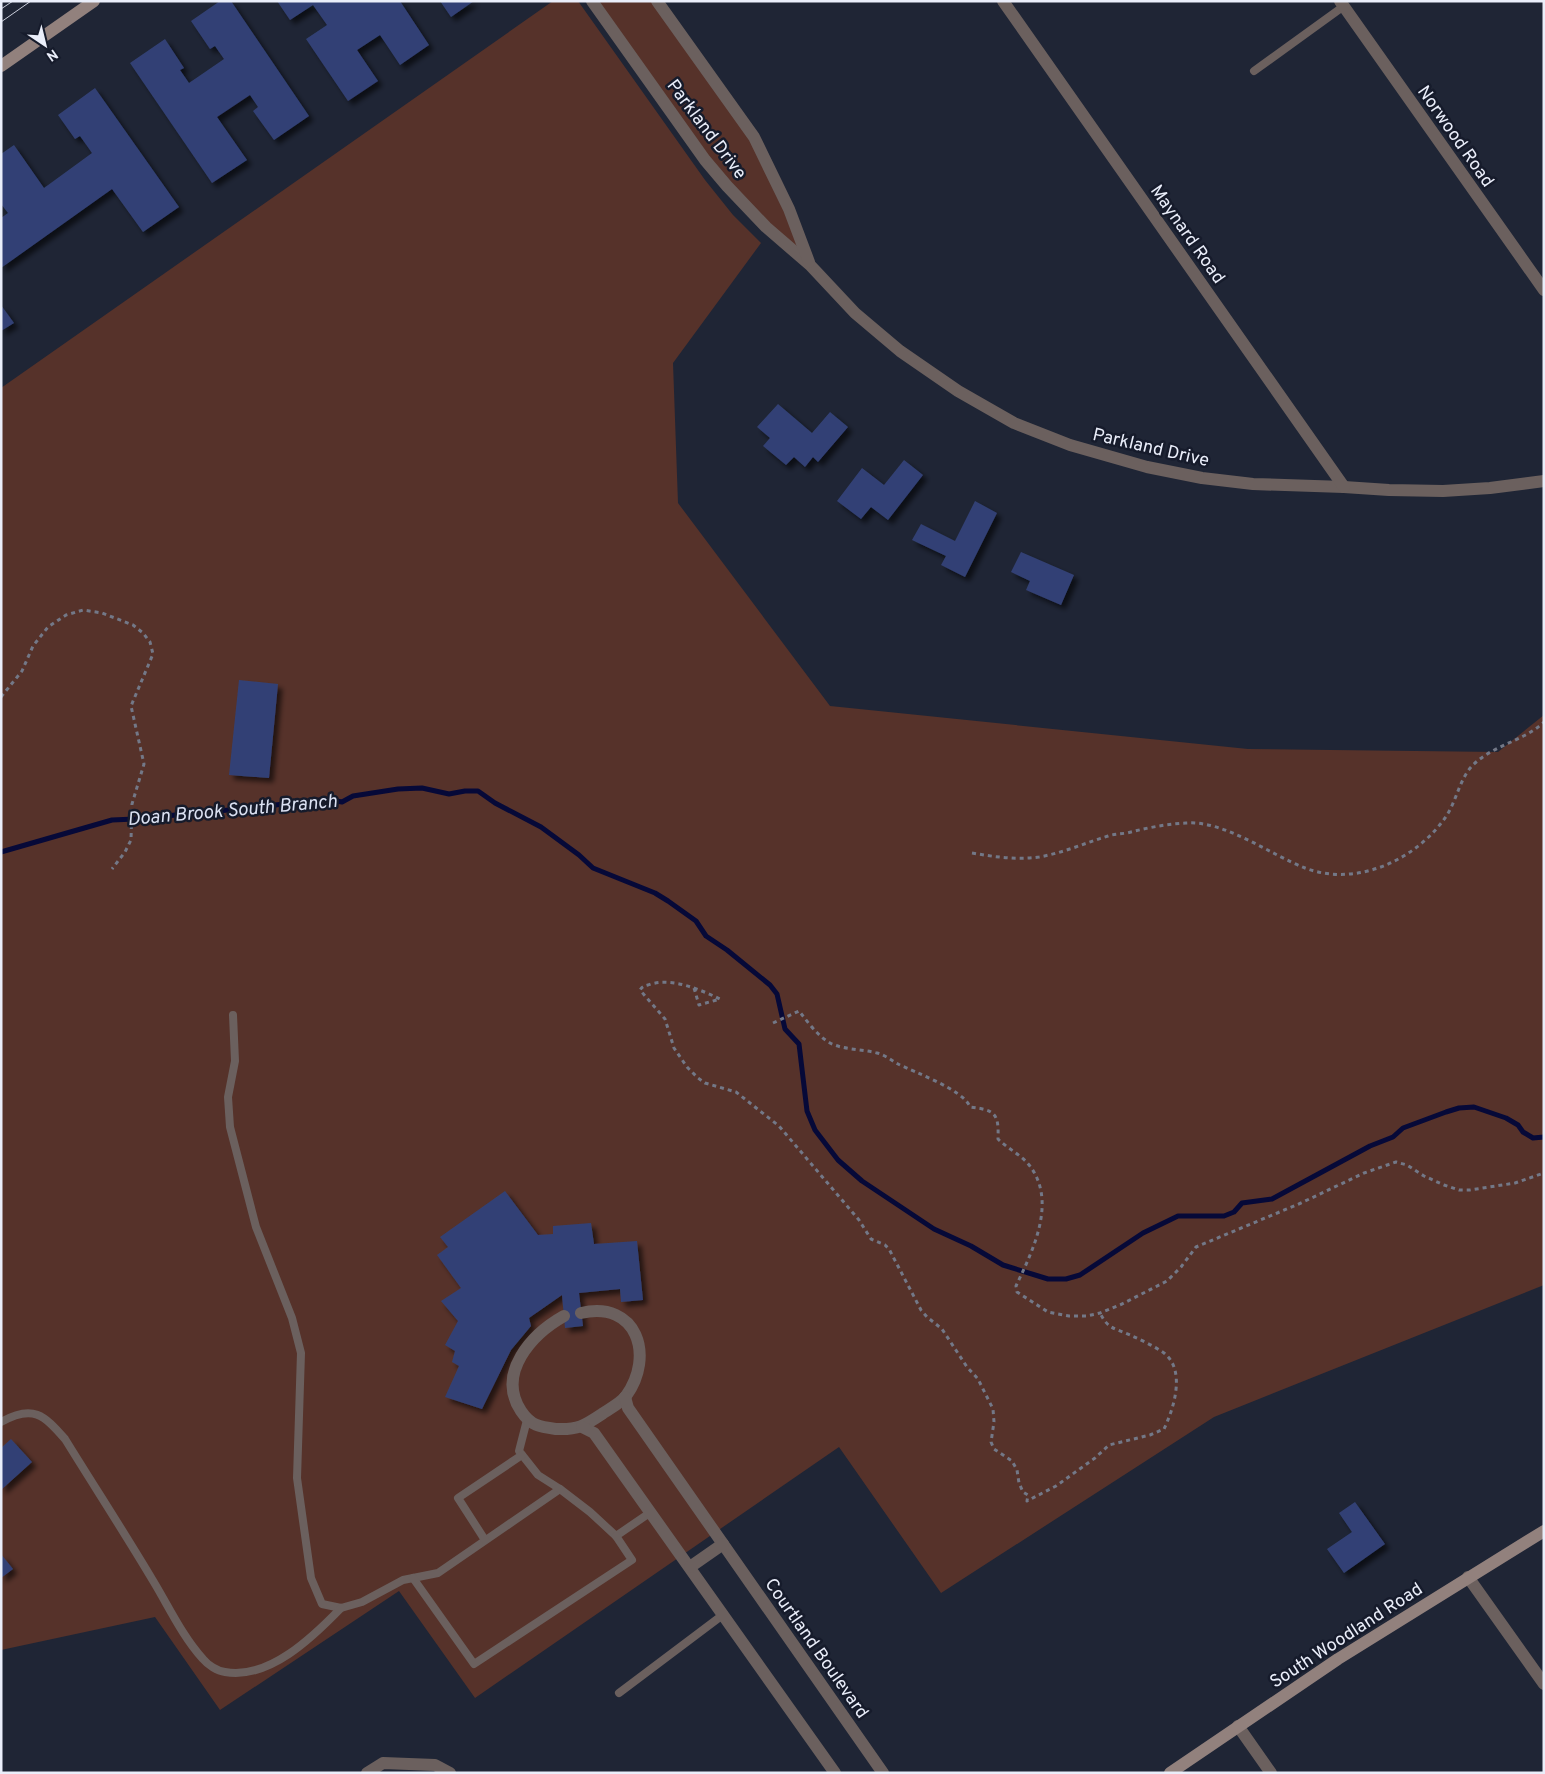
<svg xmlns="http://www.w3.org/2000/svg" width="1545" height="1774" viewBox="0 0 1545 1774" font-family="Overpass,sans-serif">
	<defs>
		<filter id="shadow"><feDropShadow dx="4.5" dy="4.5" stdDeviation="2.5" flood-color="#0009"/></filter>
	</defs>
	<rect width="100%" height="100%" fill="#1f2535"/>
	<g fill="#56322a">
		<path d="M553 1H578L705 180 733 215 761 243 673 363 678 503 830 706 1248 749 1498 752 1544 715V1285L1214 1417 941 1593 839 1447 475 1698 399 1591 220 1710 155 1617 1 1650V388Z"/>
		<path d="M592 1H657L754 137 810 265 727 186Z"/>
	</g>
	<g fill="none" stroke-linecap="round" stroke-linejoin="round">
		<path stroke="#060938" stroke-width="5" d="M1 852 112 820 135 819C185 814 235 810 284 804 306 802 320 797 342 802L353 796 398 789 422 788 449 794 465 791H478L495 803 541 827 579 855 593 868 655 893 668 901 696 921 706 936 727 950 770 985 777 994 785 1029 799 1044 807 1111 815 1130 838 1160 862 1181 934 1229 971 1246 1003 1265 1048 1279H1066L1080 1275 1143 1233 1178 1216H1224L1234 1212 1242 1203 1272 1199 1370 1146 1393 1137 1403 1128 1446 1112 1459 1108 1474 1107 1506 1118 1518 1125 1523 1132 1533 1138 1544 1137"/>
	</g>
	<g fill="#334174" filter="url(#shadow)">
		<path d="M220 1H231L309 116 274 140 253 111 258 107 250 95 217 117 247 160 212 183 130 63 165 39 184 68 180 70 189 83 224 59 215 46 210 49 191 21Z"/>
		<path d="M277 1H400L429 45 400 65 380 35 357 50 378 81 348 101 306 39 327 25 313 5 290 20Z"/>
		<path d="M440 1H474L451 17Z"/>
		<path d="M95 88 179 207 143 232 112 189 1 268V218L8 213 1 204V154L14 145 44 188 92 153 80 136 75 139 58 115Z"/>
		<path d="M1 305 14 323 1 331Z"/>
		<path d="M778 404 812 433 830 412 848 427 818 462 813 457 805 467 794 457 786 465 763 446 770 438 757 427Z"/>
		<path d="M904 460 923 475 888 520 871 507 861 519 837 501 862 468 884 485Z"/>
		<path d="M975 501 997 513 965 577 941 565 946 556 912 540 921 524 955 541Z"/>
		<path d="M1021 552 1074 575 1061 605 1026 590 1030 581 1011 572Z"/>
		<path d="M239 680 278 684 269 778 229 775Z"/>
		<path d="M505 1191 538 1235 553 1234V1226L591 1223 594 1244 637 1241 643 1300 621 1302 620 1289 579 1293 583 1326 565 1328 562 1295 529 1318 531 1326 511 1350 482 1409 445 1397 459 1366 452 1362 455 1351 445 1345 458 1321 441 1301 461 1288 437 1255 448 1247 440 1237Z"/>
		<path d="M11 1439 32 1462 1 1490V1448Z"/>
		<path d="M1355 1502 1385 1544 1344 1573 1327 1549 1352 1532 1339 1513Z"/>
		<path d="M1 1554 13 1569 1 1578Z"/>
	</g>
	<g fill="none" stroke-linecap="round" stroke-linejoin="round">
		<g stroke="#737887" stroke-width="3" stroke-dasharray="4 4" stroke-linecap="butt">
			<path d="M1 697 22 671 33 646 48 627 66 615 83 610 102 613 133 625 143 633 150 642 153 654 131 706 144 764 132 804 131 840 125 852 112 869"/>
			<path d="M972 853C995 857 1016 860 1039 857 1063 853 1085 843 1108 836 1114 834 1120 834 1127 833 1146 828 1166 824 1186 823 1224 820 1271 855 1305 868 1357 888 1418 859 1447 815 1457 799 1460 778 1473 765 1493 745 1524 741 1544 722"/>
			<path d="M694 988 699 1005 720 999C699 989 673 978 651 984 646 986 643 985 640 990L665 1019 674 1048 687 1067 698 1078 705 1083 736 1092 779 1126 859 1220 871 1239 885 1245 889 1249 921 1310 927 1317 942 1329 967 1367 978 1379 993 1409 994 1422 991 1442 994 1449 1012 1461 1017 1470 1019 1483 1023 1492 1028 1495 1027 1501 1056 1486 1095 1458 1109 1445 1150 1435 1164 1429C1174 1408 1186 1370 1164 1353 1154 1346 1141 1340 1130 1335 1114 1328 1108 1329 1100 1313"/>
			<path d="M773 1023 799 1011C808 1022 818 1037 832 1044 846 1050 862 1049 877 1053 885 1055 891 1060 898 1064 914 1072 964 1090 970 1107 995 1110 999 1113 998 1139 1009 1150 1024 1156 1032 1169 1056 1205 1032 1252 1016 1286L1017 1292 1048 1312 1069 1316H1087L1100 1313 1122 1304 1167 1281 1181 1267 1196 1247 1301 1203 1364 1173 1396 1162 1407 1165 1424 1176 1444 1185 1459 1190H1470L1515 1183 1544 1173"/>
		</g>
		<g stroke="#6b605e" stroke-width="8">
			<path d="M1254 71 1344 6"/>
			<path d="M233 1015 235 1061 228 1097 230 1127 256 1227 292 1318 301 1353 297 1478 311 1578 322 1604 341 1608 362 1602 403 1580 438 1573 560 1489"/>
			<path d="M527 1420 519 1451 538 1475 560 1489 590 1512 616 1536 651 1512"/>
			<path d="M1 1422C33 1404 44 1415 65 1439 94 1486 124 1532 152 1579 168 1605 182 1636 203 1659 208 1665 217 1671 225 1672 269 1680 313 1637 341 1608"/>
			<path d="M485 1540 458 1498 522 1455"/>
			<path d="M413 1578 474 1664 632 1560 616 1536"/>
			<path d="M619 1693 724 1614"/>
		</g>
		<g stroke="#6b605e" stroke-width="12">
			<path d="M592 1 705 160 727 186 766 227 810 265 855 313 900 351 958 391 1014 423 1070 445 1147 467 1202 478 1253 484 1344 487 1389 490 1443 491 1490 488 1544 481"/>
			<path d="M657 1 754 137 789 209 809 262"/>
			<path d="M1003 1 1344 487"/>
			<path d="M1340 1 1544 290"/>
			<path d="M564 1316C532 1334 496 1373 521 1411 531 1426 540 1427 556 1429 578 1430 584 1426 602 1414 609 1409 621 1403 626 1396 655 1356 637 1300 581 1313"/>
			<path d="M625 1397 628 1408 883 1773"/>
			<path d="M582 1427 594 1433 835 1773"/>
			<path d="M690 1567 723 1544"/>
			<path d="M1468 1577 1544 1684"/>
			<path d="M1238 1726 1271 1773"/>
			<path d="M367 1773 383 1763 435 1765 450 1773"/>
		</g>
		<g stroke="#92817d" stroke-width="12">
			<path d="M1 66 94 1"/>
			<path d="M1170 1773 1338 1659 1544 1531"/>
		</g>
		<g stroke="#c9cdda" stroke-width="1">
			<path d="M1 9 13 1"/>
			<path d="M1 22 31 1"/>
		</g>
	</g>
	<g text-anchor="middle" stroke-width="5" stroke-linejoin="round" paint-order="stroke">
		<g font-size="18" fill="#eaeefa" stroke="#161b2b">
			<text transform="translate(707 129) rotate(53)" y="6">Parkland Drive</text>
			<text transform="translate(1456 136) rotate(55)" y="6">Norwood Road</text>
			<text transform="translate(1188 234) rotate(55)" y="6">Maynard Road</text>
			<text transform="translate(1151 447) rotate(13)" y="6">Parkland Drive</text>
			<text transform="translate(1346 1635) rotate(-33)" y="6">South Woodland Road</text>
			<text transform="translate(817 1648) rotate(55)" y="6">Courtland Boulevard</text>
		</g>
		<g font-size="19" font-style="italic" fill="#dbe1f2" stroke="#161b2b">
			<text transform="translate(232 809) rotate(-5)" y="7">Doan Brook South Branch</text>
		</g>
	</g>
	<rect width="1545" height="1774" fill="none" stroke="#eaeefa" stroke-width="5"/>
	<g transform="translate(45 45) rotate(145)" stroke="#161b2b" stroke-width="4" paint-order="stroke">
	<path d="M0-4L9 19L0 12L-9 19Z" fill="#eaeefa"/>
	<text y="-8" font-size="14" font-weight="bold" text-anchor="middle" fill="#eaeefa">N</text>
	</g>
</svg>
